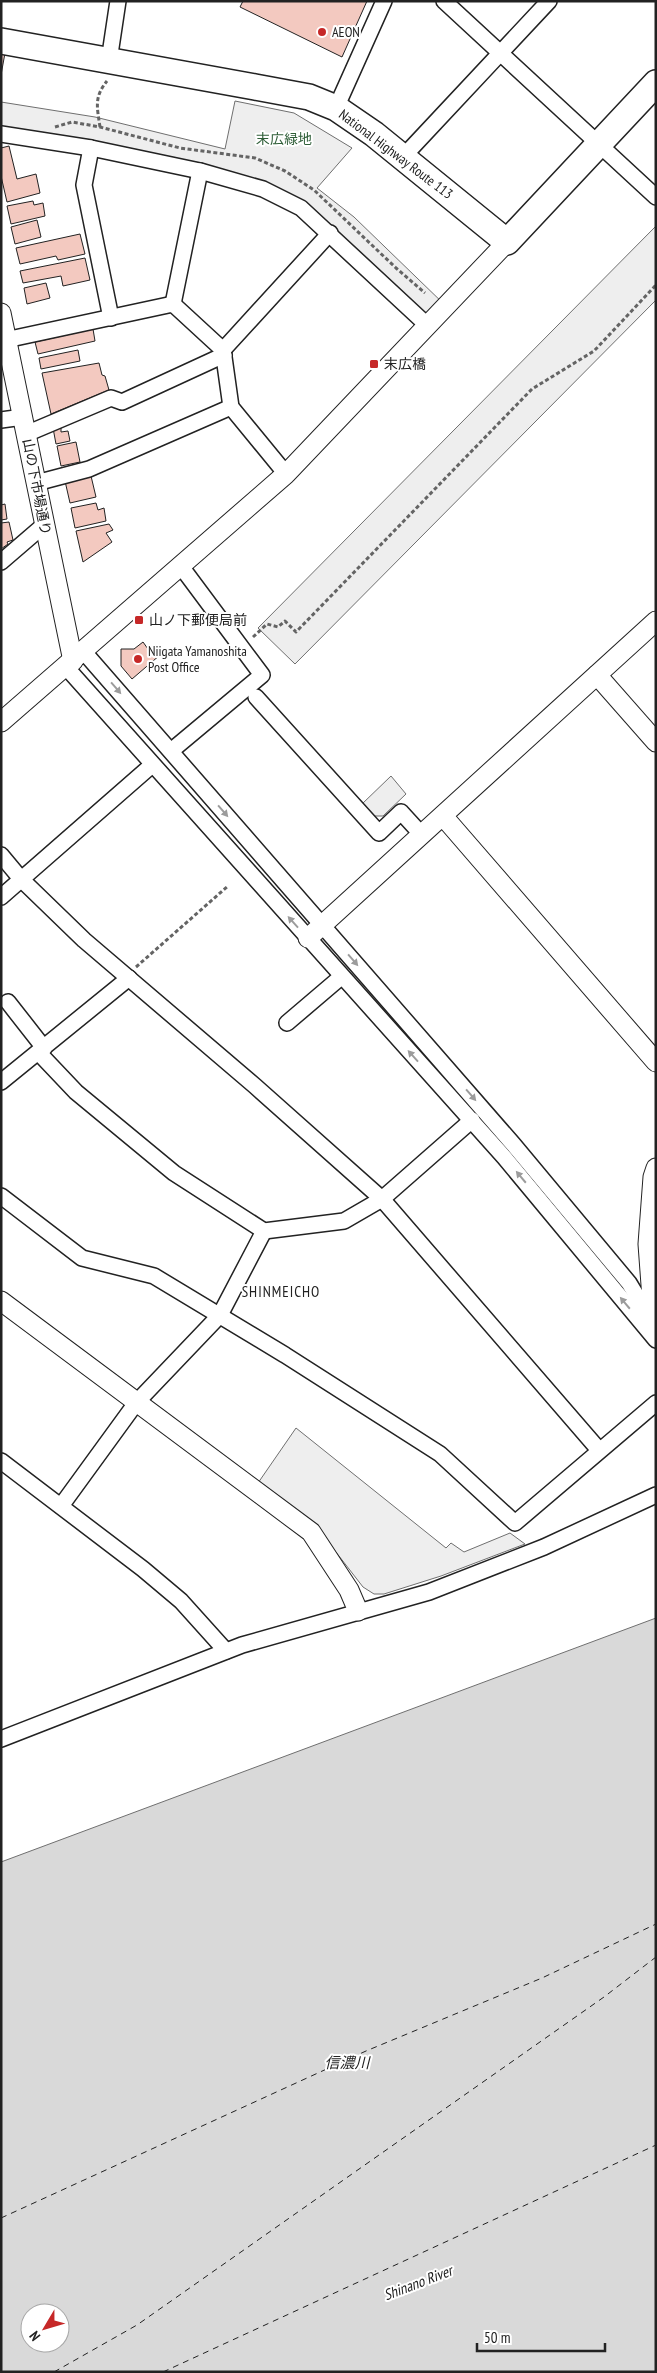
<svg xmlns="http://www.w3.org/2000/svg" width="657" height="2373" viewBox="0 0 657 2373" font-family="'PT Sans Narrow','Noto Sans JP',sans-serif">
	<rect width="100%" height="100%" fill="#fff"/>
	<g fill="#eee" stroke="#6f6f6f">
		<path d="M235 101 294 113 352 148 317 188 354 217 447 307 428 326 330 233 263 189 1 134V102L95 117 225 149Z"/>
		<path d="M656 226V300L295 664 258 628Z"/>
		<path d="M391 776 406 794 383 816H373L362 804Z"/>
		<path d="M296 1428 446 1548 451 1543 464 1552 510 1533 525 1544 441 1576 384 1594H374L363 1587 318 1529 258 1483Z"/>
	</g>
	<path fill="#d9d9d9" stroke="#6f6f6f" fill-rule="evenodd" d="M656 1618V2372H1V1862ZM30 2313H60V2343H30Z"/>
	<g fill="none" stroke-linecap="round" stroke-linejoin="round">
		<g stroke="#222" stroke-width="1" stroke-dasharray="6 5" stroke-linecap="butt">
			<path d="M1 2218 366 2051 542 1978 656 1924"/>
			<path d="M54 2372 137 2325 604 1997 656 1957"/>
			<path d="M163 2372 656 2145"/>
		</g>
	</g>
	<g fill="#f3c9c0" stroke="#222">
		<path d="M243 1H367L342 57 240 7Z"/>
		<path d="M1 52 5 53 1 75Z"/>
		<path d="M9 146 17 179 36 174 40 193 7 202 1 176V148Z"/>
		<path d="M33 201 34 205 43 203 45 216 11 224 7 206Z"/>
		<path d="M37 220 41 237 15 244 11 227Z"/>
		<path d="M80 234 85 254 58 260 56 256 20 264 16 248Z"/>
		<path d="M85 258 90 280 63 286 61 276 23 283 20 271Z"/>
		<path d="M46 283 50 298 27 304 24 288Z"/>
		<path d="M93 329 95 341 38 354 35 342Z"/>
		<path d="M78 350 80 361 41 369 39 358Z"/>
		<path d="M99 363 102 375 105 376 109 390 51 414 42 373Z"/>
		<path d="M61 427V432L68 431 70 441 56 444 53 428Z"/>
		<path d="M76 442 80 462 61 466 57 446Z"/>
		<path d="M91 476 96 497 70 503 65 481Z"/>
		<path d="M96 503 98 510 104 508 106 521 75 528 71 508Z"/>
		<path d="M5 504 7 519 1 520V505Z"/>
		<path d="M9 522 13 540 7 542 8 544 1 549V523Z"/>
		<path d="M109 524 113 530 106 533 112 542 83 562 76 531Z"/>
		<path d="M143 642 148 649 153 646 160 655 132 679 121 666V649H134Z"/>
	</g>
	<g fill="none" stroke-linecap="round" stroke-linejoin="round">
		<defs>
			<g id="minor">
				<path d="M444 1 656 197"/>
				<path d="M109 61 118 1"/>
				<path d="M336 108 384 1"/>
				<path d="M1 134 91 148 200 171 263 189 301 208 428 326"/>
				<path d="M91 148 84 185 111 318"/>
				<path d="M403 157 549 1"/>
				<path d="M173 304 200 171"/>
				<path d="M1 341 173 304 223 350 231 407 286 474"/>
				<path d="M223 350 330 233"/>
				<path d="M1 420 23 417"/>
				<path d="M26 434 111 398 122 402 224 355"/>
				<path d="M36 483 89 469 231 407"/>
				<path d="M1 562 44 525"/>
				<path d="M84 652 513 1144 629 1283 653 1323"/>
				<path d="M66 667 504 1157 656 1340"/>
				<path d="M256 697 379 833 401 812 422 835"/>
				<path d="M171 751 262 675 180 565"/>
				<path d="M1 855 21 879 84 940 255 1086 382 1199 599 1450"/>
				<path d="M1 897 152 765"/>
				<path d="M8 1002 44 1048"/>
				<path d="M287 1023 341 977"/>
				<path d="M39 1053 76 1092 174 1173 264 1231 344 1221 382 1199 472 1120"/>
				<path d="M1 1082 129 978"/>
				<path d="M1 1196 82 1258 154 1276 285 1355 440 1454 515 1523 656 1403"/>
				<path d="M1 1461 143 1569 181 1601 226 1651"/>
				<path d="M61 1506 136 1403 220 1315 264 1231"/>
				<path d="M1 1739 242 1645 429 1592 544 1547 656 1495"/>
			</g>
			<g id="tertiary">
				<path d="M1 313 73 661"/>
				<path d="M597 675 656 742"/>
				<path d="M1 722 286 474 507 242"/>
				<path d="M443 816 656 1062"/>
				<path d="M308 938 656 621"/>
				<path d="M1 1301 311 1532 349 1590 358 1611"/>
				<path d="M654 1326 648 1244 653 1177 656 1168"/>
			</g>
			<path id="trunk" d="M1 41 255 87 309 97 336 108 374 134 507 242 656 83"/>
		</defs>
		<use href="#minor" stroke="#222" stroke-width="18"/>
		<use href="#tertiary" stroke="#222" stroke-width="21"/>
		<use href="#trunk" stroke="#222" stroke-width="28"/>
		<g stroke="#646464" stroke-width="3" stroke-dasharray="4 2.5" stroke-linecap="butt">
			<path d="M55 127 72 122 100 127 180 148 255 158 285 171 314 190 396 268 425 293"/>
			<path d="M100 127C97 107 94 97 107 81"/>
			<path d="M253 637 267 624 278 627 285 621 296 632 532 389 594 351 656 285"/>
			<path d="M136 967 228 886"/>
		</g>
		<use href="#minor" stroke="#fff" stroke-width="15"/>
		<use href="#tertiary" stroke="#fff" stroke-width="19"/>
		<use href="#trunk" stroke="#fff" stroke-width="25"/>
	</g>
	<defs><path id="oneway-solid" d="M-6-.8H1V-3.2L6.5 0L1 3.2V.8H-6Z" transform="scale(1.25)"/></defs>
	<g fill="#9c9c9c">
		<use href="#oneway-solid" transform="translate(116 688) rotate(49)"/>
		<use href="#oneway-solid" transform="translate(223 811) rotate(49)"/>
		<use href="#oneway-solid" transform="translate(293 922) rotate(-132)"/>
		<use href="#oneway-solid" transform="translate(353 960) rotate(49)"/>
		<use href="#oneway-solid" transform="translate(413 1056) rotate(-132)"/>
		<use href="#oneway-solid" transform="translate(471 1095) rotate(49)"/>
		<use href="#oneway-solid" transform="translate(521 1177) rotate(-130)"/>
		<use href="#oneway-solid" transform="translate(625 1303) rotate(-130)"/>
	</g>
	<g fill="#c62828" stroke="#fff" stroke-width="2">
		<circle cx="322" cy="32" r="5"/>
		<rect x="369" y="359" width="10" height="10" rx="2.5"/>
		<rect x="134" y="615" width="10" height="10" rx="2.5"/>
		<circle cx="138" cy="659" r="5"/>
	</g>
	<g text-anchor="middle" stroke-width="4" stroke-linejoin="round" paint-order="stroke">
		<g font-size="14" fill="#222" stroke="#fff" text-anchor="start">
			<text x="332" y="37">AEON</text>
			<text x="384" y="369">末広橋</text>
			<text x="149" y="625">山ノ下郵便局前</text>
			<text x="148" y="656">Niigata Yamanoshita<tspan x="148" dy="16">Post Office</tspan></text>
		</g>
		<g font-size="14" fill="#2f5e38" stroke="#fff">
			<text x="284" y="144">末広緑地</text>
		</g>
		<g font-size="14" fill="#222" stroke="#fff">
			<text transform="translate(396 154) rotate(37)" y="5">National Highway Route 113</text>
			<text transform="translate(37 487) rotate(79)" y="5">山の下市場通り</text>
		</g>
		<g font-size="15" letter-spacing="1" fill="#222" stroke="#fff">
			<text x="281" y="1297">SHINMEICHO</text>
		</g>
		<g font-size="15" font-style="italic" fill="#222" stroke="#fff">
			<text x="347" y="2068">信濃川</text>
			<text transform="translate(418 2283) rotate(-21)" y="5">Shinano River</text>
		</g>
	</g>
	<rect width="657" height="2373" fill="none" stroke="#222222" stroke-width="5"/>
	<g transform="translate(45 2328) rotate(232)"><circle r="24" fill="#ffffff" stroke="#a7a7a7"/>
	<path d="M0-4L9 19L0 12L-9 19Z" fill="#c62828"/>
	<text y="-8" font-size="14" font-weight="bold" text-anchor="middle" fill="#222222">N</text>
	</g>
	<path d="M477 2343v8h128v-8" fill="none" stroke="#222222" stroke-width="2.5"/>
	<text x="484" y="2343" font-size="15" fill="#222222" stroke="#ffffff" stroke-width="4" paint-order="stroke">50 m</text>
</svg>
